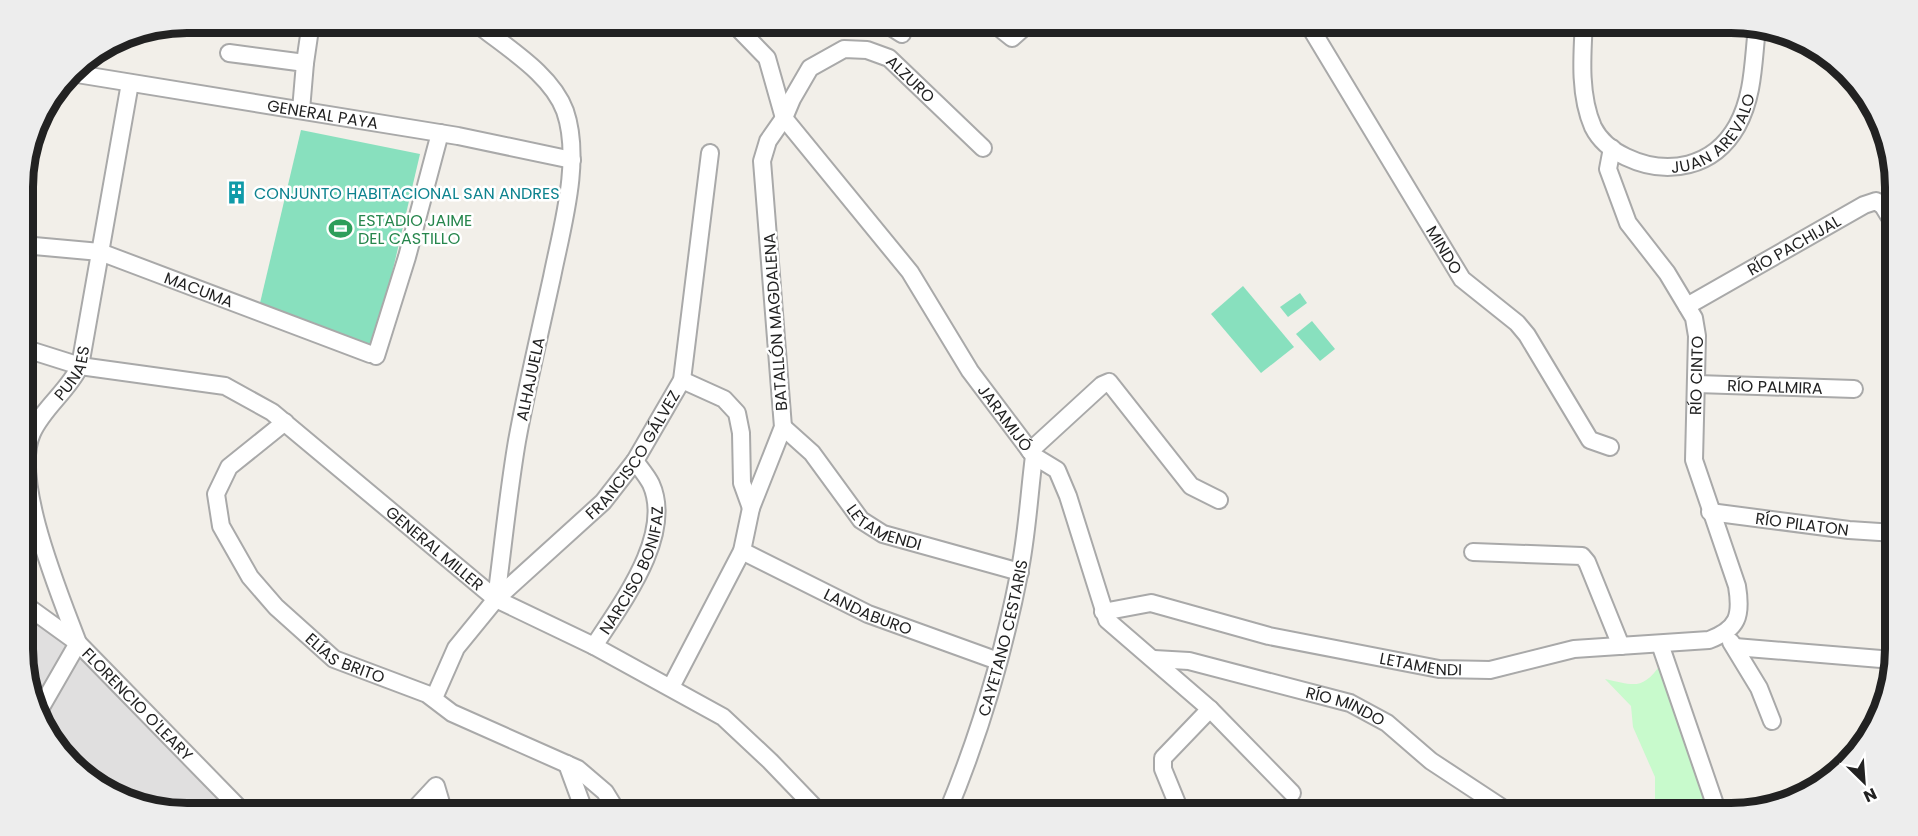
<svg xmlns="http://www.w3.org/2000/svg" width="1918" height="836" viewBox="0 0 1918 836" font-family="Poppins,sans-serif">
	<rect width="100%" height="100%" fill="#f2efe9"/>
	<path fill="#e0dfdf" d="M24 607 48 625 241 813H187L124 801 57 749 24 671Z"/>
	<path fill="#c8facc" d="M1661 664 1711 813H1655V777L1633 727 1631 706 1605 679C1634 685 1642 691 1661 664Z"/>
	<g fill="#88e0be">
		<path d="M301 130 420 154 375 346 260 303Z"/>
		<path d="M1243 286 1294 347 1261 373 1211 314Z"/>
		<path d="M1300 293 1307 303 1288 317 1280 307Z"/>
		<path d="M1312 321 1335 349 1320 361 1296 334Z"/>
	</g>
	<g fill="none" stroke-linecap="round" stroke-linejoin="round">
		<defs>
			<g id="minor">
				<path d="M475 22C505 47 551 73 565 111 582 160 562 227 552 277 540 332 527 386 517 441 508 494 503 547 496 599"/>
				<path id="s1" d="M732 22 767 58 784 118 910 272 970 371 1034 456 1057 470 1068 496 1107 620 1210 709 1292 793"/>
				<path d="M883 22 902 34"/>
				<path d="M992 22 1012 38 1030 22"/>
				<path id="s2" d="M1307 22 1462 279 1517 323 1527 335 1590 440 1610 447"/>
				<path id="s3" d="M1584 22C1582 56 1579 95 1593 127 1600 141 1613 151 1626 157 1668 177 1714 167 1737 126 1754 95 1753 61 1757 28"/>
				<path d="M229 53 305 63 301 110"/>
				<path d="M305 63 311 22"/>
				<path id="s4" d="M71 73 458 136 572 160"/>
				<path id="s5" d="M23 245 100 252 370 354"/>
				<path id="s6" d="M1687 306 1864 205 1876 201 1883 206 1894 224"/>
				<path id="s7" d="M23 348 80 366 225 386 272 412 496 599 594 646 723 717 770 761 820 813"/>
				<path d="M376 356 407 257 440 133"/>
				<path d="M682 380 724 399 737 413 741 433 742 483 751 508"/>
				<path id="s8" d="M1697 384 1854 389"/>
				<path id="s9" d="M285 422 229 467 216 494 221 526 250 577 276 607 334 659 427 694 452 713 578 769 605 792 618 813"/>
				<path id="s10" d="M783 427 812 453 861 520 883 534 1020 572"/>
				<path d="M1030 451 1102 385 1109 382 1191 486 1219 500"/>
				<path id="s11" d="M1710 512 1849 530 1895 533"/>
				<path id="s12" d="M742 551 868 614 998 661"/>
				<path d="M1473 552 1582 556 1587 562 1621 646"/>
				<path id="s13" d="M24 604 78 643 244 813"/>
				<path id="s14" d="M1103 612 1151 603 1269 636 1439 669 1490 670 1574 649 1709 640C1738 629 1742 616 1737 586L1694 460 1697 336 1694 318 1667 273 1628 223 1608 169 1612 148"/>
				<path d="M1731 642 1759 688 1772 721"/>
				<path d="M1660 644 1718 813"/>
				<path id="s15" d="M594 646C621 604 674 535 651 484 647 476 640 468 635 461"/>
				<path d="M1735 647 1893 660"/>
				<path id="s16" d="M1154 659 1189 661 1350 703 1387 723 1431 761 1510 813"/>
				<path id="s17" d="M671 687 742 551 751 508 783 427 762 161 768 141 784 118 792 99 810 68 844 49 867 50 889 58 983 148"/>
				<path id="s18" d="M434 698 456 648 496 599 603 502 635 461 682 380 710 153"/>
				<path id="s19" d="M40 709 78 643C60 595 11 479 32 433 43 408 68 391 80 366L130 83"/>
				<path d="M567 764 585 813"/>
				<path d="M411 813 436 786 444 813"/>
				<path id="s20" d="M947 813C979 736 1003 656 1019 574 1027 536 1029 495 1034 456"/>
				<path d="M1181 813 1163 769V758L1210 709"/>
			</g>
		</defs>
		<use href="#minor" stroke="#a9a9a9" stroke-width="20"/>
		<use href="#minor" stroke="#fff" stroke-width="16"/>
	</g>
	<defs>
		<symbol id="building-bare" viewBox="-9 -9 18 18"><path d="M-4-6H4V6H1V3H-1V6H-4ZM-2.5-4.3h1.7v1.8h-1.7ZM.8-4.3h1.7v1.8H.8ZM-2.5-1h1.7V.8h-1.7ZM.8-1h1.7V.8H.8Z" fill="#0f9aa8" stroke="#fff" stroke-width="2.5" paint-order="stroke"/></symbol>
		<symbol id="stadium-bare" viewBox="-9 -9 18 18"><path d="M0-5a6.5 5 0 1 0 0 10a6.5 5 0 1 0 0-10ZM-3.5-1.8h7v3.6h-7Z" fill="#2e9e5b" stroke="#fff" stroke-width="2.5" paint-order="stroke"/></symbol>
	</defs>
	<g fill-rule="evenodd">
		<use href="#building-bare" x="220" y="176" width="33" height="33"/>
		<use href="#stadium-bare" x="324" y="212" width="33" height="33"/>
	</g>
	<g text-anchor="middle" stroke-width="5" stroke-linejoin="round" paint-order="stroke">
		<g font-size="16" fill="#222" stroke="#fff">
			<text dy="6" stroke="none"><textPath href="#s17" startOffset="772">ALZURO</textPath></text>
			<text dy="6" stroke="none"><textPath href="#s4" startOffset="255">GENERAL PAYA</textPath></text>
			<text dy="6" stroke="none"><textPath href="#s3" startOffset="256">JUAN AREVALO</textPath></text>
			<text dy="6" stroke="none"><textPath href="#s6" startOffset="123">RÍO PACHIJAL</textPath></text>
			<text dy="6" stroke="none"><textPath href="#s2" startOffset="266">MINDO</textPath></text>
			<text dy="6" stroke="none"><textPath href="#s5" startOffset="183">MACUMA</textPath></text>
			<text transform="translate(775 322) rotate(-94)" y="6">BATALLÓN MAGDALENA</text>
			<text dy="6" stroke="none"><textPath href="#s19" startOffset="368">PUNAES</textPath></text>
			<text dy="6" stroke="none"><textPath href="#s14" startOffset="904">RÍO CINTO</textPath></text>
			<text transform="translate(530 379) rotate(-78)" y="6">ALHAJUELA</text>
			<text dy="6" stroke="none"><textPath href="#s8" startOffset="78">RÍO PALMIRA</textPath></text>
			<text dy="6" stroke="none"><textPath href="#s1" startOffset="486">JARAMIJÓ</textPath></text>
			<text dy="6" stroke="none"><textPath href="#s18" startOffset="318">FRANCISCO GÁLVEZ</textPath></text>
			<text dy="6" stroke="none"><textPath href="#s10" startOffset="146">LETAMENDI</textPath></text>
			<text dy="6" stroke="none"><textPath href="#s11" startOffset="93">RÍO PILATON</textPath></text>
			<text dy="6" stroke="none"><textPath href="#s7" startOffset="472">GENERAL MILLER</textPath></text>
			<text dy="6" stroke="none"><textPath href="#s15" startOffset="86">NARCISO BONIFAZ</textPath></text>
			<text dy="6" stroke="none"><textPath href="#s12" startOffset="140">LANDABURO</textPath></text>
			<text dy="6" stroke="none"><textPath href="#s20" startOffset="184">CAYETANO CESTARIS</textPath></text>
			<text dy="6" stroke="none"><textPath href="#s9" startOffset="320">ELÍAS BRITO</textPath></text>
			<text dy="6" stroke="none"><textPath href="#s14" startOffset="326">LETAMENDI</textPath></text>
			<text dy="6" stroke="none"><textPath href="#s13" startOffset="152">FLORENCIO O'LEARY</textPath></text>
			<text dy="6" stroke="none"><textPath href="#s16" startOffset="198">RÍO MINDO</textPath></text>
		</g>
		<g font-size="16" fill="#0d838f" stroke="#fff" text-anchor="start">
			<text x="254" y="199">CONJUNTO HABITACIONAL SAN ANDRES</text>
		</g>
		<g font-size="16" fill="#27864d" stroke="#fff" text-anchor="start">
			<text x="358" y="226">ESTADIO JAIME<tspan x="358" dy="18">DEL CASTILLO</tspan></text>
		</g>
	</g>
	<path d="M0 0H1918V836H0ZM187 33H1731A154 154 0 0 1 1885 187V649A154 154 0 0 1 1731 803H187A154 154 0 0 1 33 649V187A154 154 0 0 1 187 33Z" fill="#ededed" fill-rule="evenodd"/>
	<path fill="none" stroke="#222" stroke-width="8" d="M187 33H1731A154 154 0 0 1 1885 187V649A154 154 0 0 1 1731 803H187A154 154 0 0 1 33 649V187A154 154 0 0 1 187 33Z"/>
	<g transform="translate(1864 782) rotate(155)" stroke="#ffffff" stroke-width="4.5" paint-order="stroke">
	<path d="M0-4.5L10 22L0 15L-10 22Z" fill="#222222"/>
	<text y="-9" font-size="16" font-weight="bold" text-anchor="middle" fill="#222222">N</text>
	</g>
</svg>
